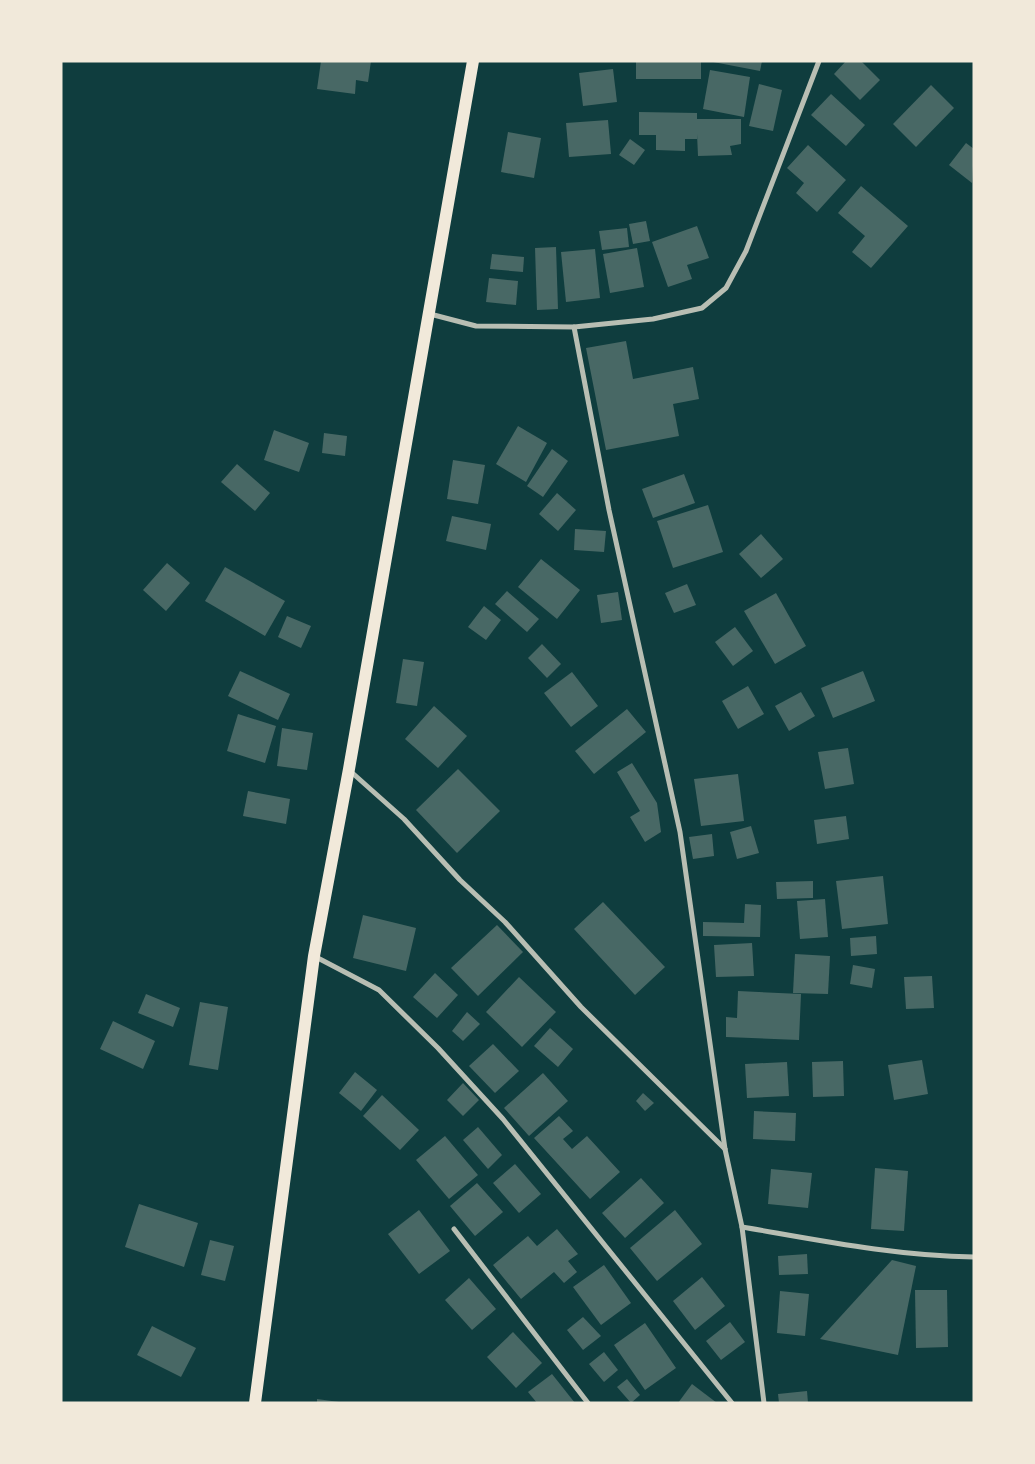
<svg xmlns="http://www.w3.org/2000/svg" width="1035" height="1464" viewBox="0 0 1035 1464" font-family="Montserrat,sans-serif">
	<rect width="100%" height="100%" fill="#0f3d3e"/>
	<g fill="#486865">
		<path d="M321 61H371L368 82 356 80 355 94 317 89Z"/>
		<rect x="636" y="61" width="65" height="18"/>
		<path d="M708 61H762L760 71Z"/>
		<path d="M846 61H861L880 80 860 100 834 74Z"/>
		<path d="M613 69 617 102 583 106 579 73Z"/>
		<path d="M710 70 750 77 744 117 703 109Z"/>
		<path d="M759 84 782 90 773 131 749 126Z"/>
		<path d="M931 85 954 108 916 147 893 124Z"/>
		<path d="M831 94 865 125 846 146 811 115Z"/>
		<path d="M639 112 697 113V119H741V144L730 146 732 155 698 156 697 134V139H685V151L656 150V135H639Z"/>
		<path d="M608 120 611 154 569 157 566 123Z"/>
		<path d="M508 132 541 138 534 178 501 172Z"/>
		<path d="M630 139 645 150 634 165 619 155Z"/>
		<path d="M966 143 974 149 972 183 949 165Z"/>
		<path d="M808 145 846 180 817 212 796 193 804 183 787 168Z"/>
		<path d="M861 186 908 226 871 268 852 252 865 236 838 213Z"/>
		<path d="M646 221 650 241 633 244 629 224Z"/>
		<path d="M697 226 709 258 687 265 692 279 668 287 652 242Z"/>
		<path d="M627 228 629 247 602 250 599 231Z"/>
		<path d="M556 247 558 309 537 310 535 248Z"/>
		<path d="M637 248 644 287 610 293 603 254Z"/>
		<path d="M595 249 600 298 566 302 561 252Z"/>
		<path d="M492 254 524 257 523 272 490 269Z"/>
		<path d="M489 278 518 281 516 305 486 302Z"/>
		<path d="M626 341 633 379 693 367 699 399 673 404 679 436 606 450 586 348Z"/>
		<path d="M518 426 547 443 526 482 496 464Z"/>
		<path d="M274 430 309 443 299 472 264 460Z"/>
		<path d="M324 433 347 436 345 456 322 453Z"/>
		<path d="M552 449 568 461 543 497 527 486Z"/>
		<path d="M453 460 485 465 478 504 447 499Z"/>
		<path d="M237 464 270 493 255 511 221 482Z"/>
		<path d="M684 474 695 503 653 518 642 489Z"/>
		<path d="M557 493 576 510 558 531 539 514Z"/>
		<path d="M708 505 723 552 673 568 657 521Z"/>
		<path d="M452 516 491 524 486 550 446 541Z"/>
		<path d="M575 529 606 531 604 552 574 550Z"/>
		<path d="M761 534 783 559 761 578 739 554Z"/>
		<path d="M541 559 580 590 557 619 518 587Z"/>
		<path d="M167 563 190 583 166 611 143 590Z"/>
		<path d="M225 567 285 601 265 636 205 601Z"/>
		<path d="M687 584 696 605 674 613 665 593Z"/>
		<path d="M507 591 539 619 527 632 495 604Z"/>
		<path d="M618 592 622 620 601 623 597 595Z"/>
		<path d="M776 593 806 646 775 664 744 611Z"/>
		<path d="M484 606 501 620 486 640 468 627Z"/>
		<path d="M287 616 311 626 301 648 278 637Z"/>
		<path d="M735 627 753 651 733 666 715 642Z"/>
		<path d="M542 644 561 664 547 678 528 658Z"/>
		<path d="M403 659 424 662 417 706 396 703Z"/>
		<path d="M240 671 290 694 278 720 228 696Z"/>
		<path d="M863 671 875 701 833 718 821 688Z"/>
		<path d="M572 672 598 706 571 727 544 693Z"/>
		<path d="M748 686 764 714 738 729 722 701Z"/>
		<path d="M801 692 815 716 789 731 775 706Z"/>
		<path d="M434 706 467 736 438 768 405 739Z"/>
		<path d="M627 709 646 732 594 774 575 751Z"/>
		<path d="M238 714 276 726 265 763 227 751Z"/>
		<path d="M282 728 313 733 307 770 277 766Z"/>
		<path d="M848 748 854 784 825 789 818 752Z"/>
		<path d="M632 763 657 803 661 832 645 842 630 817 640 811 617 772Z"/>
		<path d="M458 769 500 811 457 853 416 810Z"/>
		<path d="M738 774 744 821 701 826 694 779Z"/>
		<path d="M248 791 290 799 286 824 243 816Z"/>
		<path d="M846 816 849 839 817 844 814 820Z"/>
		<path d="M751 826 759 853 737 859 730 832Z"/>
		<path d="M712 834 714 856 693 859 689 837Z"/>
		<path d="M883 876 888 924 842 929 836 881Z"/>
		<path d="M813 881V898L777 899 776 882Z"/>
		<path d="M825 899 828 937 800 939 797 901Z"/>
		<path d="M603 902 665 967 635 995 574 929Z"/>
		<path d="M745 904 761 905 760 937 703 936V922L744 923Z"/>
		<path d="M363 915 416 928 406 971 353 958Z"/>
		<path d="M497 925 523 952 478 996 451 968Z"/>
		<path d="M876 936 877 954 851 956 850 938Z"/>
		<path d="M752 943 754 976 716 977 714 945Z"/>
		<path d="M795 954 830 956 828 994 793 993Z"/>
		<path d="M853 965 875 969 872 988 850 984Z"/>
		<path d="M435 973 458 995 437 1018 413 997Z"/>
		<path d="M932 976 934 1008 906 1009 904 977Z"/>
		<path d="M519 977 556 1012 522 1047 486 1012Z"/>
		<path d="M738 991 801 994 799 1040 726 1037V1017L737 1018Z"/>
		<path d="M146 994 180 1008 173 1027 138 1013Z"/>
		<path d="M200 1002 228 1007 218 1070 189 1065Z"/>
		<path d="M467 1012 480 1024 463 1041 452 1031Z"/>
		<path d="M113 1021 155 1041 143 1069 100 1049Z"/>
		<path d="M550 1028 573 1049 558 1067 534 1046Z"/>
		<path d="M493 1044 519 1071 495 1093 469 1066Z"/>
		<path d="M922 1060 928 1094 894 1100 888 1065Z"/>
		<path d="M843 1061 844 1096 813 1097 812 1062Z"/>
		<path d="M787 1062 789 1096 747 1098 745 1064Z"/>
		<path d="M355 1072 377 1090 361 1111 339 1093Z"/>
		<path d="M543 1073 568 1101 529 1136 504 1108Z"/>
		<path d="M463 1083 479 1100 463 1116 447 1100Z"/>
		<path d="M643 1093 654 1103 645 1111 636 1101Z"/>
		<path d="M382 1095 419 1130 400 1150 363 1116Z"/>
		<path d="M754 1111 796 1113 795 1141 753 1139Z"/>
		<path d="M559 1116 573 1131 563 1139 572 1149 587 1136 620 1172 590 1199 534 1138Z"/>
		<path d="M478 1127 502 1155 488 1169 463 1140Z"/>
		<path d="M445 1136 478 1175 449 1199 416 1160Z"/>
		<path d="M515 1164 541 1194 519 1213 493 1183Z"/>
		<path d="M875 1168 908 1171 904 1231 871 1229Z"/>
		<path d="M771 1169 812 1173 808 1208 768 1204Z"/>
		<path d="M641 1178 664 1203 625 1238 602 1213Z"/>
		<path d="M477 1183 503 1212 475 1236 450 1206Z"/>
		<path d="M139 1204 198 1223 184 1267 125 1247Z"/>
		<path d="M419 1210 450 1251 419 1274 388 1234Z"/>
		<path d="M675 1210 702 1244 657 1281 630 1248Z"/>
		<path d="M557 1229 578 1254 568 1261 577 1272 564 1283 554 1272 521 1299 493 1265 528 1236 537 1246Z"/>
		<path d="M210 1240 234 1246 225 1281 201 1275Z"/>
		<path d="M807 1254 808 1274 779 1275 778 1256Z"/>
		<path d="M892 1260 916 1266 898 1355 820 1339Z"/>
		<path d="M604 1265 631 1303 601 1325 573 1287Z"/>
		<path d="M702 1277 725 1306 695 1330 673 1301Z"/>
		<path d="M469 1278 496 1309 472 1330 445 1300Z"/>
		<path d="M915 1290H947L948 1347 916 1348Z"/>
		<path d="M780 1291 809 1294 805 1336 777 1333Z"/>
		<path d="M583 1317 601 1336 583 1350 567 1330Z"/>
		<path d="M730 1322 745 1342 721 1360 706 1341Z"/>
		<path d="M645 1323 676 1368 645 1390 614 1345Z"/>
		<path d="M152 1326 196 1348 181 1377 137 1355Z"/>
		<path d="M513 1332 542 1363 516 1388 487 1357Z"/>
		<path d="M604 1352 618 1370 604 1382 589 1364Z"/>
		<path d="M552 1374 575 1403H537L528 1392Z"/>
		<path d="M627 1379 640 1395 631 1403 617 1387Z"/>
		<path d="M692 1384 717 1403H678Z"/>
		<path d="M807 1391 808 1403H779L778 1394Z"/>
		<path d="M317 1399 339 1402 338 1403H317Z"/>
	</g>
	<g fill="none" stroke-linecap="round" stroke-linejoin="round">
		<g stroke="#b8beb3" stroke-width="5">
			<path d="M430 314 476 326 574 327 653 319 702 308 726 288 746 251 819 61"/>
			<path d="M574 327 609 510 680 832 725 1149 742 1227 764 1403"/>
			<path d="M349 770 404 819 460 880 505 922 581 1007 725 1149"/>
			<path d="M314 956 379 990 438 1048 503 1119 732 1403"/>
			<path d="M742 1227C818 1240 896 1256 974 1257"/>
			<path d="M454 1229 588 1403"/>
		</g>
		<path stroke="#f1e9da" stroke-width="12" d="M255 1403 314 956 349 769 473 61"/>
	</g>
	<rect width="1035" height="1464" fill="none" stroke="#f1e9da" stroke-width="125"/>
</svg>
